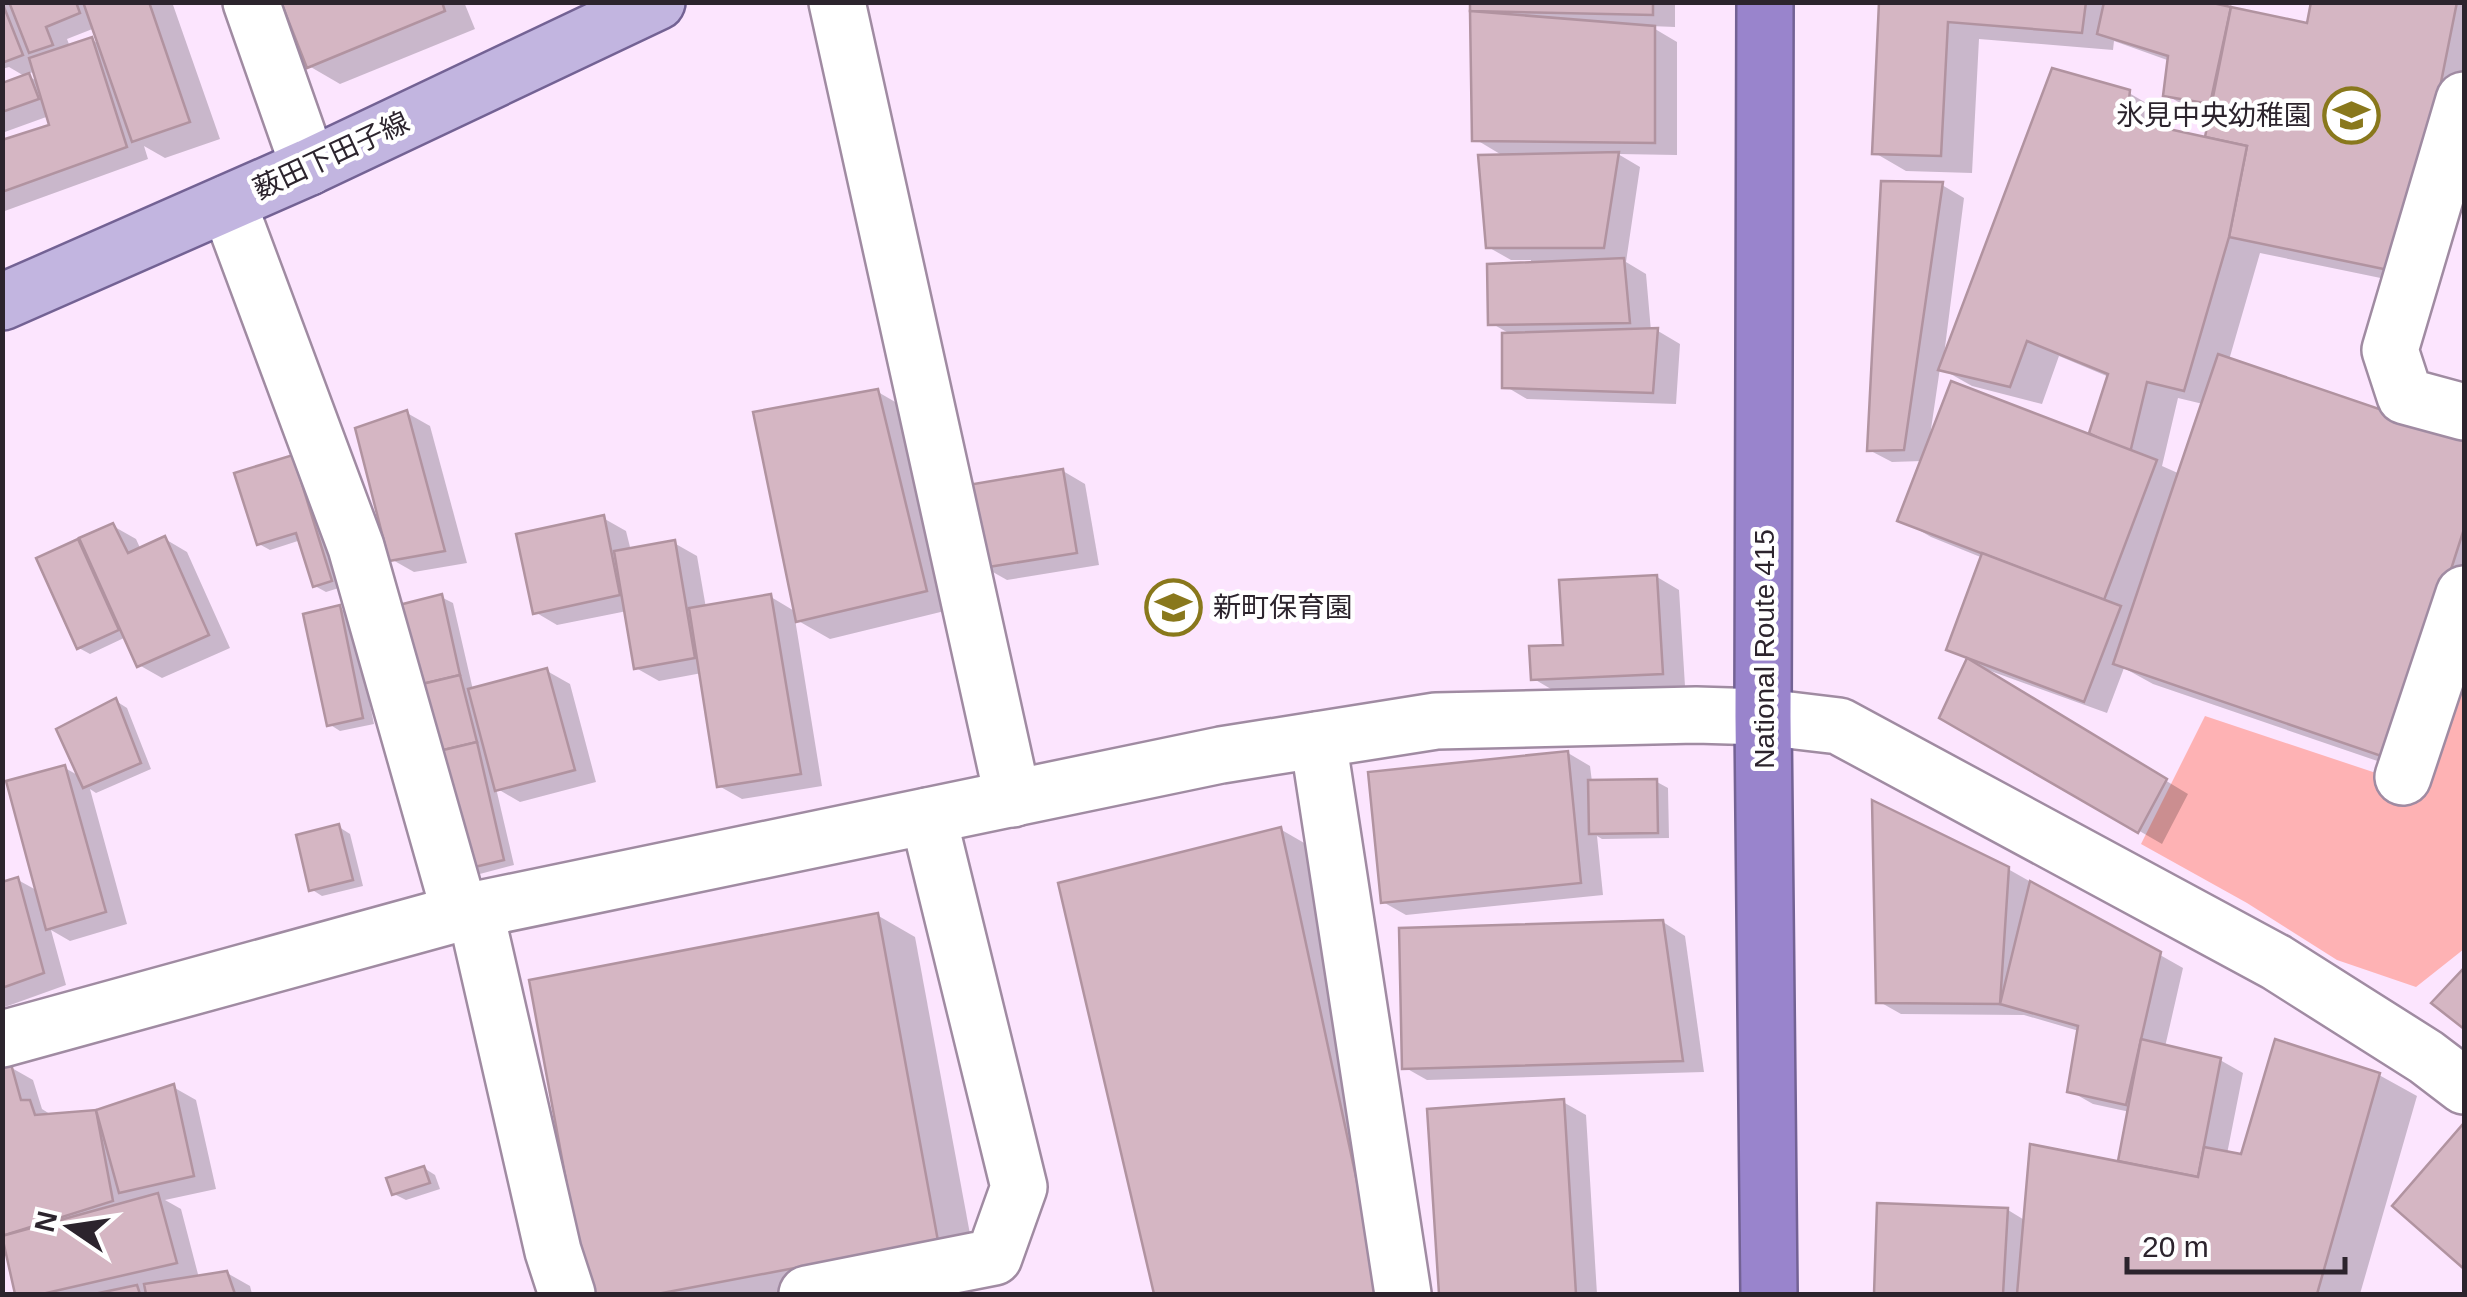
<svg xmlns="http://www.w3.org/2000/svg" width="2467" height="1297" viewBox="0 0 2467 1297" font-family="Helvetica,'Noto Sans JP',sans-serif">
	<rect width="100%" height="100%" fill="#fce5fe"/>
	<path fill="#feb2b4" d="M2464 654V949L2416 987 2337 960 2247 903 2141 844 2205 716 2412 785Z"/>
	<g fill="#0003" fill-rule="evenodd">
		<path d="M2 2H172L220 139 165 158 144 146 148 159 2 212V143L52 127 49 116 2 133V86L26 77 9 67 2 69ZM95 28 101 45 92 40 70 47 67 39ZM35 71 39 82 26 75Z"/>
		<path d="M283 2H464L475 29 340 84 309 66Z"/>
		<path d="M1475 2H1675V27L1650 26 1677 42V155L1618 154 1640 167 1626 262 1646 274 1651 331H1658L1680 344 1676 404 1527 399 1505 386 1512 335 1491 323 1531 264V260H1511L1488 247 1505 157 1475 139Z"/>
		<path d="M1881 2H2195L2309 25 2314 2H2464V137L2434 289 2260 253 2229 360 2464 441V665L2427 778 2153 684 2124 668 2107 713 1985 669 1984 671 2188 794 2162 844 1942 717 1969 660 1949 648 1983 558 1931 537 1900 519 1922 461 1892 462 1869 450 1942 185 1964 198 1943 363 2129 93 2160 111 2158 130 2206 140 2212 112 2189 108 2166 95 2170 61 2114 41 2113 50 1979 39 1972 173 1906 171 1875 153ZM2059 356 2109 377 2091 437 1930 436 1940 368 1972 386 2042 404ZM2178 398 2203 404 2180 474 2162 466Z"/>
		<path d="M878 392 909 410 957 608 830 639 795 619 822 786 742 799 719 786 702 673 659 681 636 668 627 611 557 625 535 612 603 518 626 531 631 551 674 543 697 556 706 608 771 597 796 612Z"/>
		<path d="M407 413 430 426 467 563 414 572 391 559Z"/>
		<path d="M293 458 304 464 342 587 326 592 315 586 301 540 270 550 259 544Z"/>
		<path d="M1063 471 1085 484 1099 565 1007 580 984 567Z"/>
		<path d="M113 526 136 539 141 550 165 539 187 552 230 648 162 678 139 665 126 637 90 654 79 648 78 542 85 546Z"/>
		<path d="M1657 577 1679 590 1685 686 1556 692 1534 679 1566 647Z"/>
		<path d="M441 597 453 603 473 690 547 671 570 684 596 782 520 802 496 788 514 865 476 875Z"/>
		<path d="M340 608 351 615 374 724 340 731 329 724Z"/>
		<path d="M116 701 127 708 151 769 96 793 90 789 127 924 70 941 51 930 66 985 2 1008V884L18 880 38 891 65 768 81 777Z"/>
		<path d="M1568 753 1590 766 1592 782H1657L1668 788 1669 838 1602 839 1597 836 1603 895 1406 915 1383 902Z"/>
		<path d="M339 827 350 834 363 886 322 896 311 889Z"/>
		<path d="M1280 829 1318 851 1413 1294H1156L1061 885Z"/>
		<path d="M2008 869 2183 968 2165 1047 2220 1060 2243 1073 2227 1154 2243 1157 2379 1075 2417 1096 2360 1294H1877L1879 1206 2008 1210 2026 1221 2120 1164 2130 1112 2093 1104 2070 1091 2079 1031 2024 1015 1901 1014 1878 1001Z"/>
		<path d="M877 915 915 937 975 1261 802 1294H590Z"/>
		<path d="M1663 922 1685 936 1704 1072 1427 1080 1404 1067Z"/>
		<path d="M10 1067 33 1080 42 1109 53 1116 96 1112 173 1087 196 1100 216 1189 165 1200 181 1209 199 1278 227 1273 250 1286 252 1294H17L8 1253 2 1254V1069Z"/>
		<path d="M1563 1102 1586 1115 1597 1294H1441L1430 1111Z"/>
		<path d="M2463 1128H2464V1266L2395 1205Z"/>
		<path d="M424 1168 435 1175 440 1189 406 1200 394 1194Z"/>
	</g>
	<g fill="#d5b6c3" stroke="#b193a0" stroke-width="2.5">
		<path d="M2 2 23 55 2 63Z"/>
		<path d="M9 2H76L80 13 46 27 53 45 29 53Z"/>
		<path d="M83 2H149L190 122 132 142Z"/>
		<path d="M281 2H442L445 11 307 68Z"/>
		<path d="M1470 2H1653V15L1470 11Z"/>
		<path d="M1879 2H2086L2082 33 1948 22 1941 156 1872 154Z"/>
		<path d="M2104 2H2208L2231 7 2210 104 2163 96 2168 56 2097 34Z"/>
		<path d="M2311 2H2457L2403 273 2229 237 2247 146 2205 137 2231 7 2307 23Z"/>
		<path d="M1470 11 1655 26V143L1472 141Z"/>
		<path d="M92 37 127 147 2 192V140L49 125 29 58Z"/>
		<path d="M2052 68 2130 90 2127 120 2247 146 2229 237 2184 391 2147 382 2130 453 2089 433 2108 374 2027 341 2010 387 1938 370Z"/>
		<path d="M29 73 39 99 2 112V83Z"/>
		<path d="M1619 152 1604 248H1486L1478 155Z"/>
		<path d="M1881 181 1943 182 1904 450 1867 451Z"/>
		<path d="M1624 258 1630 323 1488 325 1487 264Z"/>
		<path d="M1658 328 1653 393 1502 388V333Z"/>
		<path d="M2218 354 2464 438V529L2390 759 2113 664Z"/>
		<path d="M1951 381 2157 460 2104 600 1897 521Z"/>
		<path d="M878 389 927 591 796 622 753 412Z"/>
		<path d="M407 410 445 551 389 561 355 428Z"/>
		<path d="M293 455 332 581 313 587 296 533 257 545 234 473Z"/>
		<path d="M1063 469 1077 553 982 568 968 485Z"/>
		<path d="M604 515 620 595 533 614 516 534Z"/>
		<path d="M113 523 128 553 165 536 209 635 137 667 79 538Z"/>
		<path d="M78 539 119 630 77 649 36 558Z"/>
		<path d="M675 540 695 658 634 669 614 551Z"/>
		<path d="M1982 553 2121 606 2084 702 1946 650Z"/>
		<path d="M1657 575 1663 674 1531 680 1529 646 1563 645 1559 580Z"/>
		<path d="M442 594 460 675 418 685 399 605Z"/>
		<path d="M771 594 801 774 717 787 689 608Z"/>
		<path d="M340 605 363 718 327 726 303 614Z"/>
		<path d="M1967 658 2167 779 2138 833 1939 718Z"/>
		<path d="M547 668 575 770 495 791 468 689Z"/>
		<path d="M460 675 477 742 435 752 418 685Z"/>
		<path d="M116 698 141 763 83 788 56 729Z"/>
		<path d="M477 742 504 860 462 870 435 752Z"/>
		<path d="M1568 751 1581 883 1381 903 1368 772Z"/>
		<path d="M65 765 106 912 46 930 6 781Z"/>
		<path d="M1657 779 1658 833 1589 834 1588 780Z"/>
		<path d="M1872 800 2009 867 2000 1004 1876 1003Z"/>
		<path d="M339 824 353 880 309 891 296 835Z"/>
		<path d="M1281 827 1381 1294H1154L1058 883Z"/>
		<path d="M18 877 44 973 2 988V882Z"/>
		<path d="M2030 881 2161 952 2126 1105 2067 1092 2078 1026 2000 1004Z"/>
		<path d="M878 913 938 1241 657 1294H587L529 980Z"/>
		<path d="M1663 920 1683 1061 1402 1069 1399 928Z"/>
		<path d="M2464 968V1029L2431 1003Z"/>
		<path d="M2141 1039 2221 1058 2198 1177 2118 1161Z"/>
		<path d="M2275 1039 2380 1073 2317 1294H2017L2030 1144 2198 1177 2204 1147 2241 1154Z"/>
		<path d="M11 1064 21 1100H30L35 1115 96 1110 113 1201 2 1236V1066Z"/>
		<path d="M174 1084 194 1176 119 1193 96 1110Z"/>
		<path d="M1564 1099 1576 1294H1439L1427 1109Z"/>
		<path d="M2463 1124 2464 1126V1269L2392 1206Z"/>
		<path d="M424 1166 430 1183 392 1195 386 1178Z"/>
		<path d="M158 1193 177 1263 42 1294H15L2 1236Z"/>
		<path d="M1877 1203 2008 1208 2003 1294H1874Z"/>
		<path d="M227 1271 235 1294H146L144 1284Z"/>
		<path d="M137 1285 140 1294H94Z"/>
	</g>
	<g fill="none" stroke-linecap="round" stroke-linejoin="round">
		<defs>
			<g id="minor">
				<path d="M251 2 309 167"/>
				<path d="M837 2 1013 799"/>
				<path d="M2464 100 2390 350 2405 396 2464 412"/>
				<path d="M228 203 356 547 460 913"/>
				<path d="M1318 740 1403 1294"/>
				<path d="M2403 777 2464 594"/>
				<path d="M475 910 553 1251 567 1294"/>
				<path d="M2 1039 460 913 1221 755 1436 721 1696 715 1763 717 1839 726 2276 962 2426 1057 2464 1086"/>
				<path d="M807 1294 994 1257 1019 1187 928 816"/>
			</g>
			<path id="major" d="M2 302 309 167 657 2"/>
			<path id="highway" d="M1765 2 1763 717 1769 1294"/>
		</defs>
		<use href="#minor" stroke="#a08ba2" stroke-width="60"/>
		<use href="#major" stroke="#736294" stroke-width="60"/>
		<use href="#highway" stroke="#736294" stroke-width="60"/>
		<use href="#minor" stroke="#fff" stroke-width="55"/>
		<use href="#major" stroke="#c2b5e0" stroke-width="55"/>
		<use href="#highway" stroke="#9984cc" stroke-width="55"/>
	</g>
	<defs>
		<symbol id="school-ring" viewBox="-11 -11 22 22"><circle r="9.5" fill="#fff" stroke="#89781c" stroke-width="1.5"/><path d="M0-5L7-2L0 1L-7-2ZM-4 1L0 2.5L4 1V4Q0 6-4 4Z" fill="#89781c"/></symbol>
	</defs>
	<g fill-rule="evenodd">
		<use href="#school-ring" x="2320" y="84" width="63" height="63"/>
		<use href="#school-ring" x="1142" y="576" width="63" height="63"/>
	</g>
	<g text-anchor="middle" stroke-width="9" stroke-linejoin="round" paint-order="stroke">
		<g font-size="28" fill="#2c242d" stroke="#fff" text-anchor="end">
			<text x="2312" y="125">氷見中央幼稚園</text>
			<text x="1213" y="617" text-anchor="start">新町保育園</text>
		</g>
		<g font-size="28" fill="#2c242d" stroke="#fff">
			<text transform="translate(331 155) rotate(-25)" y="10">薮田下田子線</text>
			<text transform="translate(1764 649) rotate(-90)" y="10">National Route 415</text>
		</g>
	</g>
	<rect width="2467" height="1297" fill="none" stroke="#2c242d" stroke-width="10"/>
	<g transform="translate(70 1227) rotate(283)" stroke="#ffffff" stroke-width="8" paint-order="stroke">
	<path d="M0-8L18 38L0 25L-18 38Z" fill="#2c242d"/>
	<text y="-15" font-size="28" font-weight="bold" text-anchor="middle" fill="#2c242d">N</text>
	</g>
	<path d="M2127 1257v15h218v-15" fill="none" stroke="#2c242d" stroke-width="5"/>
	<text x="2142" y="1257" font-size="30" fill="#2c242d" stroke="#ffffff" stroke-width="8" paint-order="stroke">20 m</text>
</svg>
